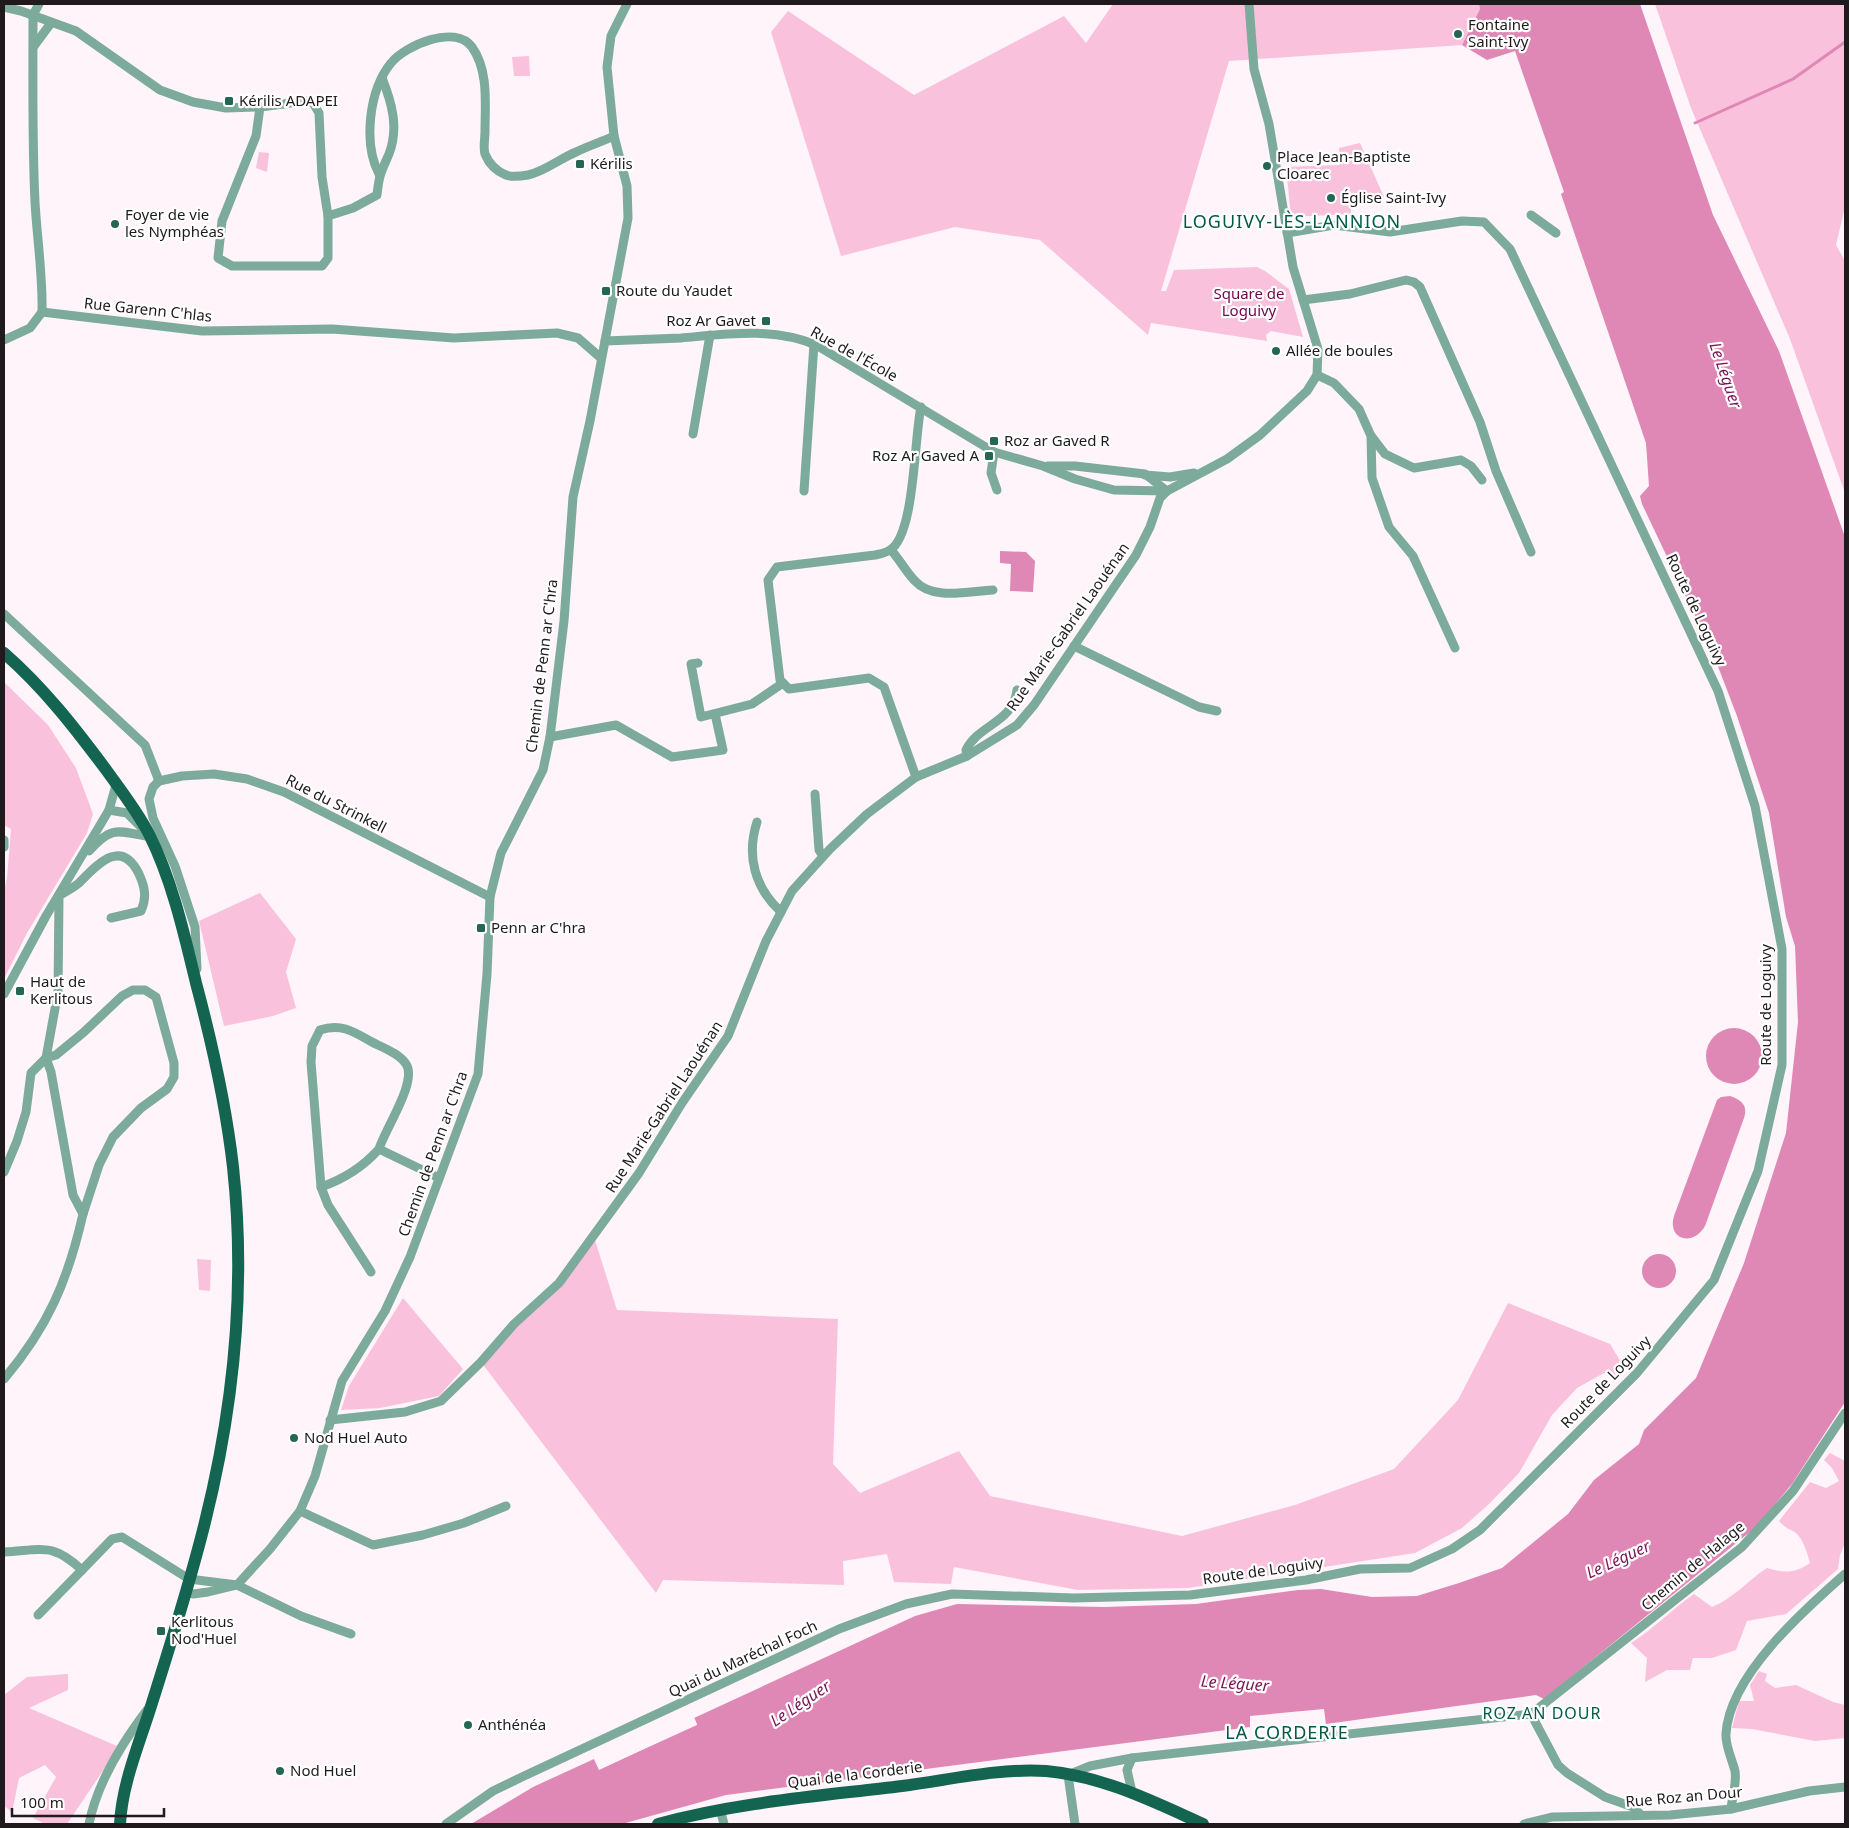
<svg xmlns="http://www.w3.org/2000/svg" width="1849" height="1828" viewBox="0 0 1849 1828" font-family="'Noto Sans',sans-serif">
	<rect width="100%" height="100%" fill="#fef4f9"/>
	<g fill="#fac1dd">
		<path d="M1113 4H1479L1480 9 1462 45 1229 61 1161 291H1166L1174 270 1257 267 1265 271 1289 289 1303 337 1271 331 1266 335 1267 341 1151 323 1148 335 1040 240 955 227 841 256 771 32 788 11 914 95 1064 16 1086 43Z"/>
		<path d="M1655 4H1845V207L1836 245 1845 261V493L1790 339 1691 108Z"/>
		<path d="M529 56 530 76H514L512 57Z"/>
		<path d="M1360 143 1384 197 1351 208V214L1291 217 1286 167 1339 165V148Z"/>
		<path d="M259 152 269 153 267 172 256 168Z"/>
		<path d="M4 682 48 725 76 768 93 814 87 833 27 933 4 979V891L7 878 11 829 4 825Z"/>
		<path d="M260 893 296 939 286 972 296 1008 273 1016 224 1026 199 921Z"/>
		<path d="M594 1237 617 1310 838 1319 833 1464 860 1493 959 1451 990 1496 1182 1536 1295 1505 1394 1469 1458 1400 1508 1303 1610 1344 1624 1367 1615 1381 1604 1373 1577 1388 1552 1415 1519 1473 1489 1504 1462 1528 1415 1553 1188 1588 1078 1590 954 1567 951 1584 894 1582 887 1554 843 1561 844 1585 663 1580 656 1593 481 1362 559 1283Z"/>
		<path d="M197 1259 211 1260 210 1291 199 1290Z"/>
		<path d="M403 1298 463 1369 439 1396 380 1408 341 1410 349 1386Z"/>
		<path d="M1830 1453 1845 1461V1543L1840 1555 1838 1569 1786 1614 1747 1621 1736 1650 1712 1658H1693L1690 1670H1667L1645 1682 1647 1658 1631 1643C1655 1628 1671 1610 1694 1594L1712 1607C1733 1599 1747 1581 1767 1568 1784 1573 1794 1574 1810 1563 1807 1553 1804 1540 1796 1533 1790 1529 1785 1528 1779 1521L1810 1482 1826 1488 1839 1481 1832 1468 1824 1460Z"/>
		<path d="M1759 1671 1767 1674 1765 1681 1775 1688 1796 1685 1833 1702 1845 1705V1738L1815 1741 1752 1729 1732 1728 1739 1701H1754L1750 1685Z"/>
		<path d="M68 1674V1690L29 1708 117 1746 104 1769 67 1824H45L33 1818 56 1777 45 1765 19 1778 12 1812 4 1806V1695L27 1677Z"/>
	</g>
	<g fill="#df88b5">
		<path d="M1479 4H1640L1713 215 1779 351 1845 537V1402L1792 1484 1756 1527 1544 1699 1536 1695 1326 1724 1324 1709 1250 1716V1727L726 1795 622 1824H471L533 1787 594 1759 600 1769 697 1725 694 1718 915 1616 957 1604 1104 1607 1196 1604 1298 1590 1321 1589 1372 1597 1417 1596 1459 1583 1502 1568 1568 1514 1594 1480 1639 1444 1644 1430 1696 1378 1744 1263 1786 1133 1798 1022 1795 946 1786 917 1769 813 1737 716 1714 656 1642 504 1640 496 1649 486 1646 443 1561 194 1564 192 1515 51 1487 60 1462 45 1480 9Z"/>
		<path d="M1000 551 1026 552 1035 561 1033 592 1010 591 1011 564 1000 563Z"/>
		<circle cx="1734" cy="1056" r="28"/>
		<path d="M1730 1096C1742 1100 1748 1106 1744 1118L1705 1226C1693 1247 1667 1240 1674 1216L1717 1100 1721 1097Z"/>
		<circle cx="1659" cy="1271" r="17"/>
	</g>
	<path fill="#fef4f9" d="M693 1715 697 1724 599 1770 593 1757 596 1758 601 1766 694 1723 692 1718Z"/>
	<g fill="none" stroke-linecap="round" stroke-linejoin="round">
		<path stroke="#df88b5" stroke-width="3" d="M1695 123 1793 79 1845 42"/>
		<g stroke="#7caa9b" stroke-width="9">
			<path d="M39 4 33 15C33 77 32 140 35 202 37 239 43 275 42 312L202 331 332 329 454 338 557 333 578 338 601 358"/>
			<path d="M4 7 21 11 76 31 160 90 193 102 226 108 260 107 307 101 313 103 319 113 322 177 328 216 353 208 377 195C379 175 381 172 389 154 399 128 392 103 382 78"/>
			<path d="M34 46 51 23"/>
			<path d="M260 107 256 136 222 221 218 258 232 266H322L328 258V216"/>
			<path d="M379 174C363 143 369 90 391 63 406 45 455 24 472 47 489 71 485 104 485 132 485 138 483 148 485 154 489 164 496 171 506 175 511 177 522 176 528 175 544 172 561 158 576 152 588 146 601 142 614 136"/>
			<path d="M1531 215 1556 233"/>
			<path d="M1303 300 1350 294 1406 280 1414 282 1420 287 1480 422 1496 471 1531 552"/>
			<path d="M4 340 30 328 42 312"/>
			<path d="M605 341C630 340 656 339 681 338 727 334 773 327 816 345L994 452 1043 466 1075 479 1114 490 1167 491 1227 459 1260 435 1307 391 1317 375 1318 349 1293 267 1269 124 1254 69 1249 4"/>
			<path d="M1317 375 1334 383 1359 409 1371 436 1372 478 1389 527 1413 556 1455 648"/>
			<path d="M693 434 710 335"/>
			<path d="M1372 437 1385 454 1414 468 1461 460 1471 466 1482 480"/>
			<path d="M994 452 991 473 997 490"/>
			<path d="M1048 466H1075L1145 474 1167 491"/>
			<path d="M1145 475 1170 477 1194 473"/>
			<path d="M804 491 814 344"/>
			<path d="M891 550C900 560 906 572 915 581 933 601 969 591 993 590"/>
			<path d="M4 614 145 745 159 781"/>
			<path d="M1074 646 1199 707 1217 711"/>
			<path d="M698 663 691 664 701 717 752 704 783 683"/>
			<path d="M550 737 616 725 672 757 723 750 715 714"/>
			<path d="M967 756 966 750C979 724 1013 723 1017 690"/>
			<path d="M916 777 884 687 869 678 789 689 780 680 768 580 777 567 875 555C880 554 886 553 890 550 915 535 914 438 921 407"/>
			<path d="M159 781 182 776 214 774 247 779 284 792 490 897"/>
			<path d="M159 781 153 787 149 799 153 818 175 866 195 927 197 969"/>
			<path d="M815 794 819 850 823 856"/>
			<path d="M109 810 116 785"/>
			<path d="M757 822C746 856 755 888 781 912"/>
			<path d="M4 840V847"/>
			<path d="M89 851C112 825 118 831 150 837"/>
			<path d="M4 994 46 916 109 810 127 813 141 827"/>
			<path d="M379 1149C363 1167 344 1179 321 1187L311 1062 312 1046 320 1030C340 1023 353 1031 370 1041 381 1047 399 1053 406 1064 418 1081 385 1129 379 1149L439 1178"/>
			<path d="M4 1172 17 1141 26 1112 31 1073 46 1058 56 1055 84 1032 122 996 133 990H145L156 997 174 1063V1077L167 1089 141 1108 113 1137 99 1165 83 1214"/>
			<path d="M321 1187 328 1205 371 1272"/>
			<path d="M4 1379C48 1327 68 1280 83 1214L73 1195 51 1072 46 1058 58 992 59 896C65 892 73 888 79 883 97 865 121 837 139 874 145 887 147 898 141 911L111 918"/>
			<path d="M330 1420 405 1412 441 1401 481 1362 514 1324 559 1283 639 1173 682 1103 728 1036 766 941 792 891 830 849 867 814 916 777 967 756 1017 725 1034 705 1136 555 1150 527 1160 498 1167 491"/>
			<path d="M300 1511 373 1545 423 1535 464 1523 506 1506"/>
			<path d="M4 1552C42 1550 52 1542 82 1570L38 1615"/>
			<path d="M82 1570 112 1539 122 1537 189 1579 237 1585 301 1616 351 1634"/>
			<path d="M185 1592 193 1594 208 1592 237 1585 270 1549 300 1511 315 1476 342 1381 385 1311 410 1257 478 1074 487 974 490 897 501 853 543 770 550 737 564 621 573 497 590 421 628 218 627 186 614 136 607 67 611 36 627 4"/>
			<path d="M1531 1714 1742 1547 1793 1491 1845 1413"/>
			<path d="M1531 1714 1558 1765 1567 1773 1605 1797 1633 1807 1640 1814"/>
			<path d="M1132 1792 1127 1770 1132 1758"/>
			<path d="M720 1809 724 1824"/>
			<path d="M1731 1809C1732 1798 1737 1783 1735 1771 1732 1759 1725 1745 1726 1734 1729 1676 1804 1610 1845 1574"/>
			<path d="M89 1824C97 1783 122 1743 147 1710"/>
			<path d="M446 1824 493 1791 524 1776 839 1629 906 1604 952 1594 1074 1598 1190 1595 1306 1580 1360 1569 1410 1568 1452 1549 1480 1530 1637 1373 1714 1280 1758 1171 1782 1065V949L1755 806 1718 691 1510 249 1484 222 1462 221 1390 232 1334 225 1287 233"/>
			<path d="M1075 1824 1068 1775 1090 1766 1132 1758 1531 1714"/>
			<path d="M1524 1824 1552 1817 1670 1815 1731 1809 1809 1791 1845 1787"/>
		</g>
		<g stroke="#136552" stroke-width="12">
			<path d="M4 653C44 688 75 728 107 771 122 792 137 811 149 834 172 880 184 933 196 983 212 1043 226 1105 233 1167 246 1287 234 1406 205 1522 190 1583 171 1643 152 1703 140 1742 122 1783 120 1824"/>
			<path d="M658 1824C738 1802 821 1796 902 1786 949 1780 998 1768 1046 1771 1102 1776 1152 1801 1203 1824"/>
		</g>
	</g>
	<g fill="#246553" stroke="#fff" stroke-width="2">
		<circle cx="1458" cy="34" r="5"/>
		<rect x="224" y="96" width="10" height="10" rx="2.5"/>
		<rect x="575" y="159" width="10" height="10" rx="2.5"/>
		<circle cx="1267" cy="166" r="5"/>
		<circle cx="1331" cy="198" r="5"/>
		<circle cx="115" cy="224" r="5"/>
		<rect x="601" y="286" width="10" height="10" rx="2.5"/>
		<rect x="761" y="316" width="10" height="10" rx="2.5"/>
		<circle cx="1276" cy="351" r="5"/>
		<rect x="989" y="436" width="10" height="10" rx="2.5"/>
		<rect x="984" y="451" width="10" height="10" rx="2.5"/>
		<rect x="476" y="923" width="10" height="10" rx="2.5"/>
		<rect x="15" y="986" width="10" height="10" rx="2.5"/>
		<circle cx="294" cy="1438" r="5"/>
		<rect x="156" y="1626" width="10" height="10" rx="2.5"/>
		<circle cx="468" cy="1725" r="5"/>
		<circle cx="280" cy="1771" r="5"/>
	</g>
	<g text-anchor="middle" stroke-width="4.5" stroke-linejoin="round" paint-order="stroke">
		<g font-size="15" fill="#201a1d" stroke="#fff" text-anchor="start">
			<text x="1468" y="30">Fontaine<tspan x="1468" dy="17">Saint-Ivy</tspan></text>
			<text x="239" y="106">Kérilis ADAPEI</text>
			<text x="1277" y="162">Place Jean-Baptiste<tspan x="1277" dy="17">Cloarec</tspan></text>
			<text x="590" y="169">Kérilis</text>
			<text x="1341" y="203">Église Saint-Ivy</text>
			<text x="125" y="220">Foyer de vie<tspan x="125" dy="17">les Nymphéas</tspan></text>
			<text x="616" y="296">Route du Yaudet</text>
			<text x="756" y="326" text-anchor="end">Roz Ar Gavet</text>
			<text x="1286" y="356">Allée de boules</text>
			<text x="1004" y="446">Roz ar Gaved R</text>
			<text x="979" y="461" text-anchor="end">Roz Ar Gaved A</text>
			<text x="491" y="933">Penn ar C'hra</text>
			<text x="30" y="987">Haut de<tspan x="30" dy="17">Kerlitous</tspan></text>
			<text x="304" y="1443">Nod Huel Auto</text>
			<text x="171" y="1627">Kerlitous<tspan x="171" dy="17">Nod'Huel</tspan></text>
			<text x="478" y="1730">Anthénéa</text>
			<text x="290" y="1776">Nod Huel</text>
		</g>
		<g font-size="15" fill="#71044c" stroke="#fff">
			<text x="1249" y="299">Square de<tspan x="1249" dy="17">Loguivy</tspan></text>
		</g>
		<g font-size="15" fill="#201a1d" stroke="#fff">
			<text transform="translate(148 310) rotate(6)" y="5">Rue Garenn C'hlas</text>
			<text transform="translate(854 354) rotate(29)" y="5">Rue de l'École</text>
			<text transform="translate(1696 610) rotate(65)" y="5">Route de Loguivy</text>
			<text transform="translate(1068 627) rotate(-55)" y="5">Rue Marie-Gabriel Laouénan</text>
			<text transform="translate(542 666) rotate(-83)" y="5">Chemin de Penn ar C'hra</text>
			<text transform="translate(336 804) rotate(27)" y="5">Rue du Strinkell</text>
			<text transform="translate(1766 1005) rotate(-90)" y="5">Route de Loguivy</text>
			<text transform="translate(664 1107) rotate(-57)" y="5">Rue Marie-Gabriel Laouénan</text>
			<text transform="translate(433 1154) rotate(-70)" y="5">Chemin de Penn ar C'hra</text>
			<text transform="translate(1606 1382) rotate(-46)" y="5">Route de Loguivy</text>
			<text transform="translate(1693 1566) rotate(-40)" y="5">Chemin de Halage</text>
			<text transform="translate(1263 1571) rotate(-8)" y="5">Route de Loguivy</text>
			<text transform="translate(743 1659) rotate(-25)" y="5">Quai du Maréchal Foch</text>
			<text transform="translate(855 1775) rotate(-7)" y="5">Quai de la Corderie</text>
			<text transform="translate(1684 1797) rotate(-5)" y="5">Rue Roz an Dour</text>
		</g>
		<g font-size="16" font-style="italic" fill="#7b1455" stroke="#fff">
			<text transform="translate(1726 375) rotate(71)" y="6">Le Léguer</text>
			<text transform="translate(1618 1559) rotate(-25)" y="6">Le Léguer</text>
			<text transform="translate(1235 1683) rotate(4)" y="6">Le Léguer</text>
			<text transform="translate(800 1703) rotate(-34)" y="6">Le Léguer</text>
		</g>
		<g font-size="16" letter-spacing="1" fill="#015a47" stroke="#fff">
			<text x="1542" y="1719">ROZ AN DOUR</text>
		</g>
		<g font-size="18" letter-spacing="1" fill="#015a47" stroke="#fff">
			<text x="1292" y="228">LOGUIVY-LÈS-LANNION</text>
			<text x="1287" y="1739">LA CORDERIE</text>
		</g>
	</g>
	<rect width="1849" height="1828" fill="none" stroke="#201a1d" stroke-width="10"/>
	<path d="M12 1808v8h152v-8" fill="none" stroke="#201a1d" stroke-width="2.5"/>
	<text x="20" y="1808" font-size="15" fill="#201a1d" stroke="#ffffff" stroke-width="4" paint-order="stroke">100 m</text>
</svg>
